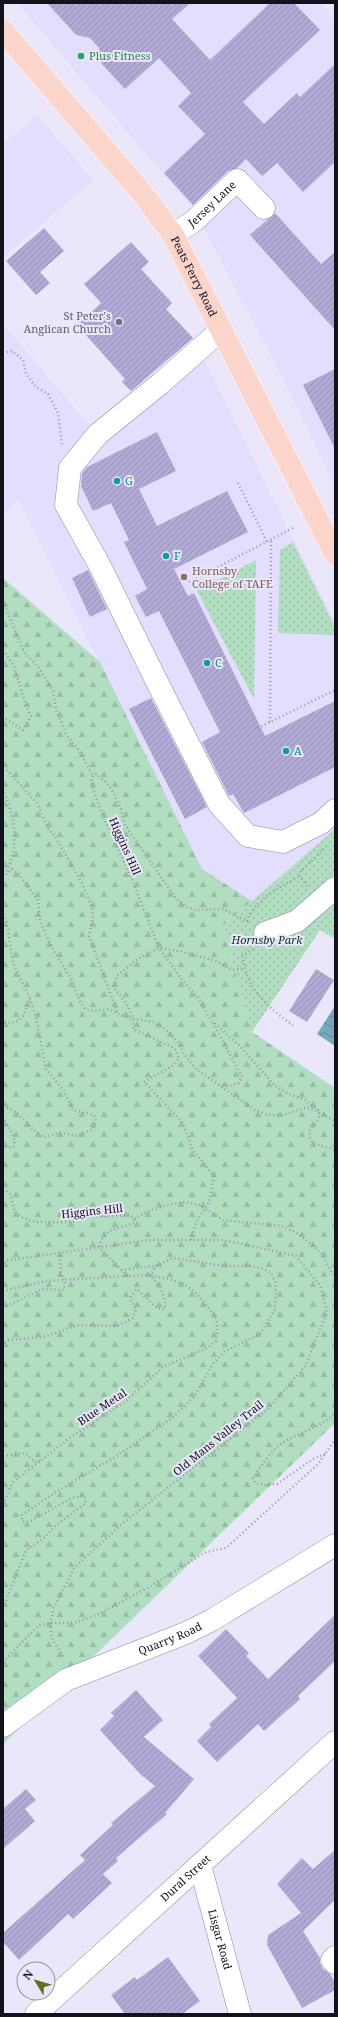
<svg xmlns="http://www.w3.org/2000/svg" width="338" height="2017" viewBox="0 0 338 2017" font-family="'Noto Serif',serif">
	<defs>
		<pattern id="forest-firs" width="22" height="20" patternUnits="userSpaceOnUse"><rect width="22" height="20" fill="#b1dec1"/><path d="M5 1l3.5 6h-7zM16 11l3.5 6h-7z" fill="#97bda5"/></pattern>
		<pattern id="park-dots" width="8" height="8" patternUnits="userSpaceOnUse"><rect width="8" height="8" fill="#b1dec1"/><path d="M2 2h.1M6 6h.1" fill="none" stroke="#97bda5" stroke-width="1.8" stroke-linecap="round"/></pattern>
		<pattern id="water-waves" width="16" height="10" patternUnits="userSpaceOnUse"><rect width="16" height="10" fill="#75aabc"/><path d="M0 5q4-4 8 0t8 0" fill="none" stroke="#5f8998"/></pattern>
		<pattern id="building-hatch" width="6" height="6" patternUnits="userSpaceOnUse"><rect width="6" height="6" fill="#b1aad5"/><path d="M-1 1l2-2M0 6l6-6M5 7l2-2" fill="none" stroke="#9791b6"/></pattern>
	</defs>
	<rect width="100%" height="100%" fill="#eae7fa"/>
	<g fill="#e3defe">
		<path d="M17 3H321L335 21V487L283 379 195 211Z"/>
		<path d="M37 115 93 180 3 257V144Z"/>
		<path d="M3 324 96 433 197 346 335 623V829L252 901 202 869 18 500 3 513Z"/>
	</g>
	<path fill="url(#forest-firs)" d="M3 578 100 662 202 869 252 901 223 926 252 1032 335 1088V1423L3 1744Z"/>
	<g fill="url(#park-dots)">
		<path d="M293 542 335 627V635L278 633 280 550Z"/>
		<path d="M256 560 254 699 197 591Z"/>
		<path d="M335 829V939L320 930 252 1032 223 926Z"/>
	</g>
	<path fill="url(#water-waves)" d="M335 1006V1046L317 1034Z"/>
	<g fill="url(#building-hatch)">
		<path d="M47 3H190L172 19 210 60 270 3H294L320 30 243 102 264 124 297 93 300 97 335 64V162L303 192 277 163 262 176 246 159 237 168 228 171 193 205 164 173 205 134 178 106 191 93 159 58 125 89 101 63 99 48 90 38 76 35Z"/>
		<path d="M275 213 321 264 335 252V330L250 235Z"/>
		<path d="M44 228 64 251 40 272 50 283 36 295 6 261Z"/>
		<path d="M131 242 149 262 141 269 172 303 166 309 193 338 131 391 122 382 125 379 77 325 101 303 84 284Z"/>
		<path d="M335 369V449L303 385Z"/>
		<path d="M157 432 176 471 139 489 157 526 227 491 248 532 174 569 188 596 194 593 265 736 335 701V767L244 813 233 794 229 796 202 742 220 732 159 611 146 617 135 596 147 589 124 542 129 540 111 503 93 511 81 486 82 473 87 467Z"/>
		<path d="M88 570 107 609 90 617 72 578Z"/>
		<path d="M151 698 207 807 185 819 129 709Z"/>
		<path d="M316 969 334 980 307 1022 289 1011Z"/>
		<path d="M335 1615V1661L298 1696 300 1699 264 1731 258 1724 217 1762 197 1741 211 1727 209 1724 237 1698 198 1656 226 1629 249 1653 246 1656 268 1679Z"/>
		<path d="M136 1690 163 1720 144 1737 194 1779 165 1813 167 1814 116 1858 118 1861 103 1874 112 1883 73 1919 68 1914 19 1960 3 1942V1933L85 1860 80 1855 113 1825 111 1823 155 1786 140 1774 100 1730 114 1716 111 1713Z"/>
		<path d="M26 1789 36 1800 25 1809 35 1821 3 1849V1809Z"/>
		<path d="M335 1850V1900L303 1931 320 1958V1963L323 1969 330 1974 335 1982V1990L302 2008 267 1945 268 1935 301 1913 277 1884 302 1858 313 1869Z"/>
		<path d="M168 1957 200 2001 182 2014H125L111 1995 135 1977 137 1980Z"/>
	</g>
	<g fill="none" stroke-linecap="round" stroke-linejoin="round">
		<defs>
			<g id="minor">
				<path id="s1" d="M173 235 194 221 237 180 264 208"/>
				<path d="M221 330 161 383 98 434 70 468 66 505 100 566 157 682 219 804 248 836 283 842 321 823 335 810"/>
				<path d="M265 933 297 921 335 888"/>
				<path id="s2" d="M3 1726 66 1680 186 1633 212 1620 335 1545"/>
				<path id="s3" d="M200 1865 240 2014"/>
				<path d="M335 1957 332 1960 335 1963"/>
				<path id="s4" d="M36 2014 335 1742"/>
			</g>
			<g id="major">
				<path id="s5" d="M3 31 143 194 173 235 335 554"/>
			</g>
		</defs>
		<use href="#minor" stroke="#8e89a7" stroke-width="23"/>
		<use href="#major" stroke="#fff" stroke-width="23"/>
		<g stroke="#9996a6" stroke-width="2.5" stroke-dasharray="1 3" stroke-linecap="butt">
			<path d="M3 353 12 351 23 360 26 374 36 387 48 394 58 413 62 445"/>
			<path d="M238 483 267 542"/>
			<path d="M189 582 293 528"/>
			<path d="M3 601 24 652 39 668 53 691 56 710 66 734 80 752 93 776"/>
			<path d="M3 650 14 666 25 703 31 716 23 730 3 717"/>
			<path d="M270 722 271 539"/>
			<path d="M254 730 335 690"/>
			<path d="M3 770H7L37 803 48 828 56 838 83 885 92 908 93 916 89 936 117 1012"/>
			<path d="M3 789C14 815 21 848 5 873"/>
			<path d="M3 877 12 869 18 873 38 900 40 922 55 953 72 980 79 1000 85 1009 93 1011 109 1009 125 1017 153 1022 169 1032 179 1043 184 1054 196 1069 255 1110 268 1115H284L303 1108H311L335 1121"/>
			<path d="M307 886 300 876 301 871 326 847"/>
			<path d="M3 914 7 923 13 963 30 999C24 1014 23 1025 4 1022L3 1020"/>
			<path d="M247 921C255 899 281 887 300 876"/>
			<path d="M248 922 223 909 197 910 186 907 175 897 125 825 121 809 113 792 107 783 96 774 93 776 91 781 93 789 104 819 131 877 159 948 183 981 199 999 210 1019 240 1046 274 1085 287 1093 305 1100 318 1110 320 1116 309 1132 310 1139 313 1143 335 1150"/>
			<path d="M253 949 243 956C244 987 269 1009 293 1025"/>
			<path d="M213 1023 242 1077 239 1083 228 1086 219 1085"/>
			<path d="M3 1108C17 1105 31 1133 44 1137L60 1133 77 1136 93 1129 96 1122 94 1115 73 1110 64 1091 46 1069 36 1017 30 999"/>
			<path d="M3 1117C6 1125 19 1140 13 1147L8 1148 3 1145"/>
			<path d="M3 1189 10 1194 15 1212 21 1217 35 1222H72L85 1217 130 1215 134 1219 146 1212 167 1205 186 1202 199 1205 223 1220 282 1226 299 1234 321 1253 335 1278"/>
			<path d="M191 1240 196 1222 209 1202 214 1176 192 1149 183 1123 144 1082 174 1065 179 1058 174 1048 133 1029C135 1011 124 1000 113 987L117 976 136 960 159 948 179 951 213 960 233 970 243 968"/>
			<path d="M3 1261 149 1240H224L296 1256 320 1285 327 1312 306 1365 268 1409 123 1523 75 1567 53 1609 51 1623V1637L65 1659"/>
			<path d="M121 1270 156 1266"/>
			<path d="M127 1276 100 1248C102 1226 118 1231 135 1222L134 1219"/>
			<path d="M3 1291 45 1281 146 1275H151C159 1286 166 1295 165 1309L157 1308 137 1289 131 1296V1302L136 1309 133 1318 117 1326 79 1325 43 1337 8 1340 3 1344"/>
			<path d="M3 1308 42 1289 64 1290 65 1281 61 1274 60 1253"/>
			<path d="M325 1454 313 1459 277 1484 265 1485 255 1483 253 1478C261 1466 272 1449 284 1442 301 1432 321 1427 335 1413"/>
			<path d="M3 1456 25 1453 35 1462 43 1460"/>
			<path d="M3 1504 13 1482 71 1437 126 1401 163 1367 207 1348 216 1341 218 1328 215 1316 197 1294 184 1284 172 1280 151 1275 156 1266 173 1258 224 1266H250L264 1269 271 1273 276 1283 275 1309 260 1334 225 1351 213 1364 194 1397 172 1418 115 1457 56 1492 22 1515V1521L29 1522 72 1498 81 1496 85 1498 86 1503 56 1525 44 1538 26 1550 3 1608"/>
			<path d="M3 1662 39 1625 51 1623H74L99 1614 149 1587 206 1552 226 1548 318 1464 335 1440"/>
		</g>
		<use href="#minor" stroke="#fff" stroke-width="22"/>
		<use href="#major" stroke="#fbd4ca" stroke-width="22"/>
	</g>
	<circle fill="#2e9e5b" stroke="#eae7fa" stroke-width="1.5" cx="81" cy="56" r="4"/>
	<circle fill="#6b7280" stroke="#eae7fa" stroke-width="1.5" cx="119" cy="322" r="4"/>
	<g fill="#0f9aa8" stroke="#eae7fa" stroke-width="1.5">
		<circle cx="117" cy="481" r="4"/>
		<circle cx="166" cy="556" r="4"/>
		<circle cx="207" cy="663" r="4"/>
		<circle cx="286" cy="751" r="4"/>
	</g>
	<circle fill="#8d6e63" stroke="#eae7fa" stroke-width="1.5" cx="184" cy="577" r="4"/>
	<g text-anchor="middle" stroke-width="4" stroke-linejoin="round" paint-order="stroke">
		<g font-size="11" fill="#27864d" stroke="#eae7fa" text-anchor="start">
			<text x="89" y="60">Plus Fitness</text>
		</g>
		<g font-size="11" fill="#13111c" stroke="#eae7fa">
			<text dy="4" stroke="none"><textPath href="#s1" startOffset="50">Jersey Lane</textPath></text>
			<text dy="4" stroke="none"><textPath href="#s5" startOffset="312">Peats Ferry Road</textPath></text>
			<text transform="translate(125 846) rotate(66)" y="4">Higgins Hill</text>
			<text transform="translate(92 1211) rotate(-6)" y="4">Higgins Hill</text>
			<text transform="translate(102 1407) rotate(-34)" y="4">Blue Metal</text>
			<text transform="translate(218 1438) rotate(-39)" y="4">Old Mans Valley Trail</text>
			<text dy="4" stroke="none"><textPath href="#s2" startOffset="190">Quarry Road</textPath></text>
			<text dy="4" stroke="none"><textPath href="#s4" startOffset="202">Dural Street</textPath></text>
			<text dy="4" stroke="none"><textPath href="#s3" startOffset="77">Lisgar Road</textPath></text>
		</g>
		<g font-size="11" fill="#5b616d" stroke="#eae7fa" text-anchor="end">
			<text x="111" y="320">St Peter's<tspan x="111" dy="13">Anglican Church</tspan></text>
		</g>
		<g font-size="11" fill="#0d838f" stroke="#eae7fa" text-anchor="start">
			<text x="125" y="485">G</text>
			<text x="174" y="560">F</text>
			<text x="215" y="667">C</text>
			<text x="294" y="755">A</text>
		</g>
		<g font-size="11" fill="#785e54" stroke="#eae7fa" text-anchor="start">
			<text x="192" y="575">Hornsby<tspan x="192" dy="13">College of TAFE</tspan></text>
		</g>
		<g font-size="11" font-style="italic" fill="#0d311e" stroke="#eae7fa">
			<text x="267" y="944">Hornsby Park</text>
		</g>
	</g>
	<rect width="338" height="2017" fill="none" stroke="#13111c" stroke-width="8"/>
	<g transform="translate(36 1981) rotate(308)"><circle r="19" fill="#eae7fa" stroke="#9491a1"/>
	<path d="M0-3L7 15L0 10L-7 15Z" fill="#62701b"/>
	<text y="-6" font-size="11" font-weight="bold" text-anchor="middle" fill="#13111c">N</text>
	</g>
</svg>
